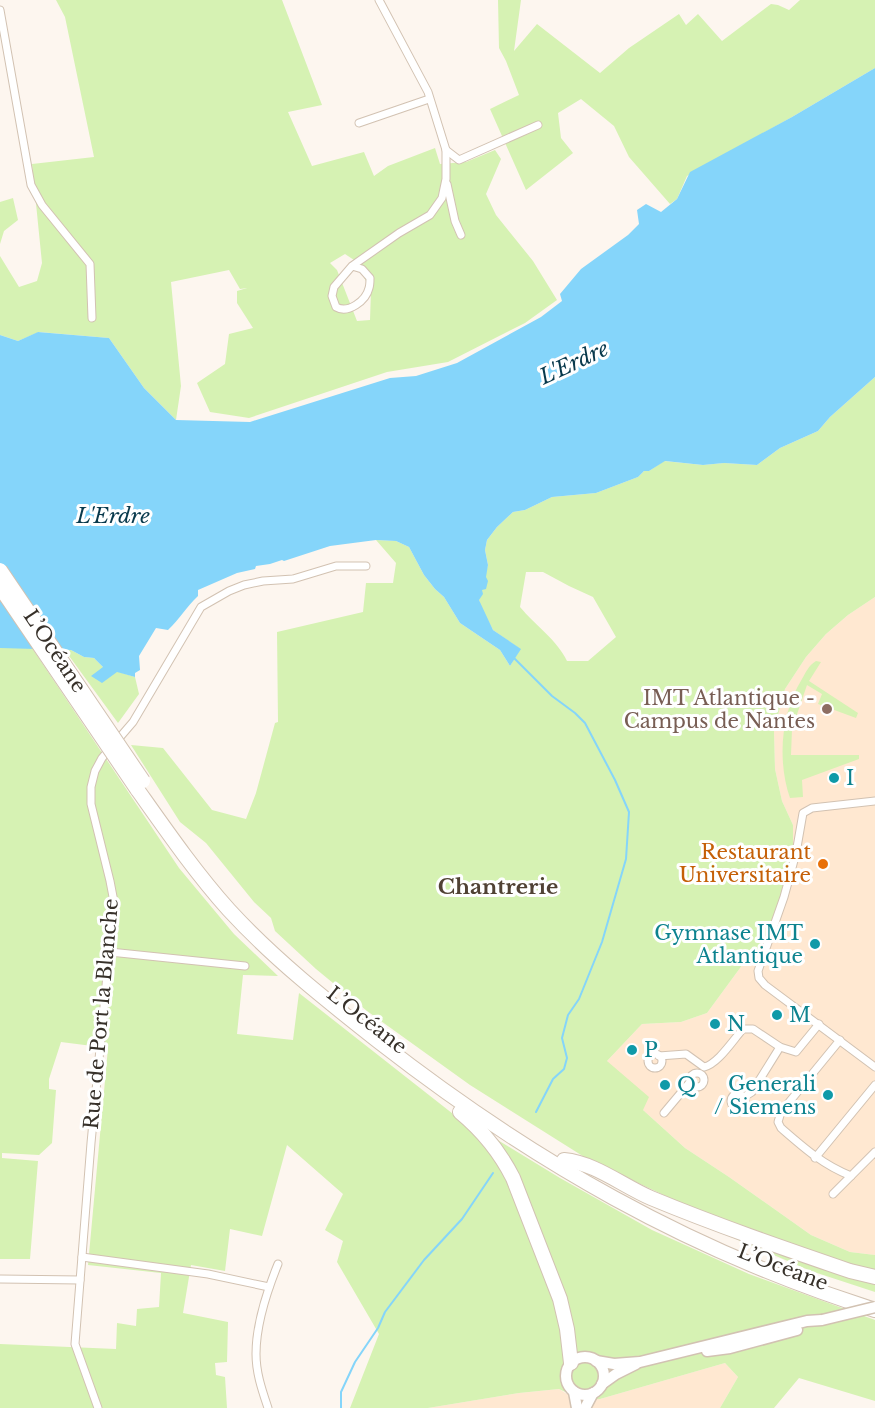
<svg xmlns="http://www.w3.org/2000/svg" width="875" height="1408" viewBox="0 0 875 1408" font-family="'Libre Baskerville',serif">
	<rect width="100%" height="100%" fill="#fdf6ef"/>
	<g fill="#ffe8d1">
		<path d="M875 597V1255L850 1252 811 1235 729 1177 685 1148 643 1110 607 1061 642 1024 681 1022 707 1013 743 964 793 825 782 801 775 769 774 730 785 689 806 657 826 634 848 615Z"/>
		<path d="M725 1363 738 1377 720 1408H428L519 1393 559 1389 567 1394 600 1399Z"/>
	</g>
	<g fill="#d6f2b3" fill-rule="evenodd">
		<path d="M56 0H282L322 105 288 112 312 166 364 152 374 176 388 166 435 148 440 164 466 162 495 150 501 159 486 194 496 215 533 261 557 300 525 323 448 362 387 372 249 418 210 412 197 383 225 364 229 334 253 328 237 303V291L247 288 240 289 229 270 171 282 181 386 176 420 144 388 109 338 39 332 18 341 0 335V256L19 287 37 281 42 263 32 164 94 157 65 17ZM345 254 354 260 371 290 370 320 357 321 337 270 330 263Z"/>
		<path d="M498 0H521L514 51 537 24 600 73 629 48 679 14 686 25 698 14 722 41 771 4 778 5 789 10 800 0H875V68L792 117 687 176 677 199 670 204 629 157 614 126 581 99 558 113 561 138 573 153 526 190 490 109 519 95 506 61 499 48Z"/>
		<path d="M13 198 18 220 4 231 0 244V202Z"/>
		<path d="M875 377V597L848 615 826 634 806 657 785 689 774 730 775 769 782 801 793 825V855L775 913 753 965 743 964 707 1013 681 1022 642 1024 607 1061 649 1097 643 1110 685 1148 729 1177 811 1235 850 1252 875 1255V1292L811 1271 675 1213 670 1198 589 1160 470 1085 367 1011 316 969 275 931 271 918 254 902 206 843 180 822 131 745 163 748 212 810 246 819 256 793 275 723 278 722 277 632 363 612 366 583H393L396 563 376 540 396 541 409 547 424 575 435 589 444 597 460 623 500 650 510 666 520 649 493 630 481 607 479 600 488 565 485 550 487 540 497 527 513 512 525 510 552 497 596 493 638 477 644 471H649L664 461 703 465 724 463 757 465 780 448 818 431 830 417ZM526 572H543L569 586 593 597 616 637 588 661H567C558 641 535 625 520 607Z"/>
		<path d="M0 648H32L179 868 234 934 278 976 243 975 237 1034 293 1040 299 993 462 1121 496 1139 560 1178 652 1230 749 1274 875 1320V1401L799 1378 774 1408H720L738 1377 725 1363 600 1399 582 1400 559 1389 519 1393 428 1408H350L379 1334 337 1262 343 1241 325 1230 343 1194 287 1145 262 1236 230 1229 225 1271 191 1265 183 1313 228 1322 227 1362 215 1363 216 1375 225 1377 227 1408H0V1344L116 1349 117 1323 136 1326 137 1309 159 1307 161 1273 88 1265 108 1048 61 1042 49 1079V1089L56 1090 52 1143 39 1155 2 1153V1158L38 1161 30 1259H0Z"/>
		<path d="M64 649 71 650 84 657 94 658 103 667 135 677 139 694 118 723Z"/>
		<path d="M816 661 821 662 809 681 858 713 856 718 818 704 822 694 807 685 792 729 791 755H859V759L802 780 803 797 790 798C777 761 781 712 802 679 806 672 809 665 816 661Z"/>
	</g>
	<path fill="#85d5fa" d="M875 68V377L830 417 818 431 780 448 757 465 724 463 703 465 665 461 649 471H644L638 477 596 493 552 497 525 510 513 512 497 527 487 540 485 550 488 565 486 577 488 581 486 589 482 590 483 594 479 600 493 630 521 649 510 666 500 650 460 623 444 597 435 589 424 575 409 547 396 541 376 540 330 546 284 561 282 560 270 564 256 566 255 569 237 573 198 590V596C186 607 180 619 168 630L156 628 139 656 140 670 135 673V677L117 672 102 683 91 676 103 667 94 658 84 657 71 650 0 648V335L18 341 38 332 109 338 144 388 176 420 250 422 390 378 416 376 457 363 541 317 562 301 560 294 581 269 628 235 639 224 637 210 646 204 661 212 677 199 690 172 792 117Z"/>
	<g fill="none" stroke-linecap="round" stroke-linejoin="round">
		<g stroke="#85d5fa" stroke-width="2">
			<path d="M513 657 552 696 575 713 585 723 615 780 629 812 626 859 602 942 579 999 568 1015 562 1038 567 1058 564 1069 553 1079 536 1112"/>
			<path d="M341 1408V1392L355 1362 378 1328 385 1312 424 1260 462 1219 493 1173"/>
		</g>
		<defs>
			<g id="street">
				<path d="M379 0 428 92 446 150 459 160 538 125"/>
				<path d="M0 10 31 185 42 205 90 264 92 318"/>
				<path d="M359 123 429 99"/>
				<path d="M447 184 455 221 461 235"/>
				<path d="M352 266 362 269 370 278C370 281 370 285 369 288 366 301 348 314 336 307L332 296 334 287 352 266 399 233 430 215 442 198 446 179V150"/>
				<path d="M875 801 812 808 803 813 796 853 784 897 758 971 759 978 765 985 875 1067"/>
				<path d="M110 952 245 966"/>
				<path d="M840 1040 781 1112 778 1122 781 1128C804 1148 823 1165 851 1176"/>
				<circle cx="655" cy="1061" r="7"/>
				<path d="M659 1056 686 1054 704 1067C718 1064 733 1040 743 1029H753L780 1047 796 1052 819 1024"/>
				<circle cx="697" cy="1080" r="7"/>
				<circle cx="738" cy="1101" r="7"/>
				<path d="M744 1097 752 1092 780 1047"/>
				<path d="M664 1113 690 1082"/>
				<path d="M815 1158 875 1085"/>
				<path d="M833 1194 875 1152"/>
				<path d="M82 1257 208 1274 269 1287"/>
				<path d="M0 1279 80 1280"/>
				<path d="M98 1408 75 1344 91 1143 114 902 110 881 91 804V787L95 771 102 758 133 722 201 607 229 591 244 585 263 581 293 579 336 566H366"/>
				<path d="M268 1408C262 1390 256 1373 256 1354 256 1323 267 1291 278 1264"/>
			</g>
			<g id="secondary">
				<path d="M707 1351 730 1348 797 1330"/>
				<circle cx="585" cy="1376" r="19"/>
				<path d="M596 1361 614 1364 640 1362 807 1321 822 1320"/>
				<path d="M602 1384 616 1374 636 1364"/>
				<path d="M574 1392 577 1408"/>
				<path d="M585 1408 593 1393"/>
			</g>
			<g id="highway">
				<path d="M137 789C166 830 195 872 229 910 274 959 326 1000 378 1041 532 1161 689 1251 875 1310"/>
				<path d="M460 1112C483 1131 500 1152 513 1178L560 1299 567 1329 571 1363"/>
				<path d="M564 1160C595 1163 623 1186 651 1198 716 1225 783 1248 850 1271L875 1277"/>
			</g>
		</defs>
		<use href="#street" stroke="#d2c2b2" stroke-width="9"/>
		<use href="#secondary" stroke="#d2c2b2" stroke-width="13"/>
		<use href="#highway" stroke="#d2c2b2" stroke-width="16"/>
		<use href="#street" stroke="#fff" stroke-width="7"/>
		<use href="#secondary" stroke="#fff" stroke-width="10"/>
		<use href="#highway" stroke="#fff" stroke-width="14"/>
		<defs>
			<path id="secondary-bridge" d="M822 1320 875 1307"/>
			<g id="highway-bridge">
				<path d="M0 570 143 781"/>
				<path d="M0 587 137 789"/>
			</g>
		</defs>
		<use href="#secondary-bridge" stroke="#d2c2b2" stroke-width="13" stroke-linecap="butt"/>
		<use href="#highway-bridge" stroke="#d2c2b2" stroke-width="16" stroke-linecap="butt"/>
		<use href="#secondary-bridge" stroke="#fff" stroke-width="10"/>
		<use href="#highway-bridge" stroke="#fff" stroke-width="14"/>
	</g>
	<circle fill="#8d6e63" stroke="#fff" stroke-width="2" cx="827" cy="709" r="6"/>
	<g fill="#0f9aa8" stroke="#fff" stroke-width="2">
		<circle cx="834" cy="778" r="6"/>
		<circle cx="815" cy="944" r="6"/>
		<circle cx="777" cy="1015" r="6"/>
		<circle cx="715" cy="1024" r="6"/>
		<circle cx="632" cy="1050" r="6"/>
		<circle cx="665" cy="1085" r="6"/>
		<circle cx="828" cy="1095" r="6"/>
	</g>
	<circle fill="#e8710a" stroke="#fff" stroke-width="2" cx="823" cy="864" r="6"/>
	<g text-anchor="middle" stroke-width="6" stroke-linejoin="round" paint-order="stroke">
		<g font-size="20" fill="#37312a" stroke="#fff">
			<text transform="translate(55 651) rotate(56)" y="7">L’Océane</text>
			<text transform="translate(101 1014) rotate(-85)" y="7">Rue de Port la Blanche</text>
			<text transform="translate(367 1020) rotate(38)" y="7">L’Océane</text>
			<text transform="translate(783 1267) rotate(21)" y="7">L’Océane</text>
		</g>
		<g font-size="20" fill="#785e54" stroke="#fff" text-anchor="end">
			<text x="815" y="705">IMT Atlantique -<tspan x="815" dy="23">Campus de Nantes</tspan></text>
		</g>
		<g font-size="20" fill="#0d838f" stroke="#fff" text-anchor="start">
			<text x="846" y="785">I</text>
			<text x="803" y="940" text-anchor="end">Gymnase IMT<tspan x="803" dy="23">Atlantique</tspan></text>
			<text x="789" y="1022">M</text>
			<text x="727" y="1031">N</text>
			<text x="644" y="1057">P</text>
			<text x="816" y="1091" text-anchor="end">Generali<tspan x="816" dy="23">/ Siemens</tspan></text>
			<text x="677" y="1092">Q</text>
		</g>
		<g font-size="20" fill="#c56008" stroke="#fff" text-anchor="end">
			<text x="811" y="859">Restaurant<tspan x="811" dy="23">Universitaire</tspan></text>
		</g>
		<g font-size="21" font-style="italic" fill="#08394c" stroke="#fff">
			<text transform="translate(574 363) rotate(-25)" y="7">L'Erdre</text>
			<text x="113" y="523">L'Erdre</text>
		</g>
		<g font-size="21" font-weight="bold" fill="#504234" stroke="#fff">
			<text x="498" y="894">Chantrerie</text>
		</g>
	</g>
</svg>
